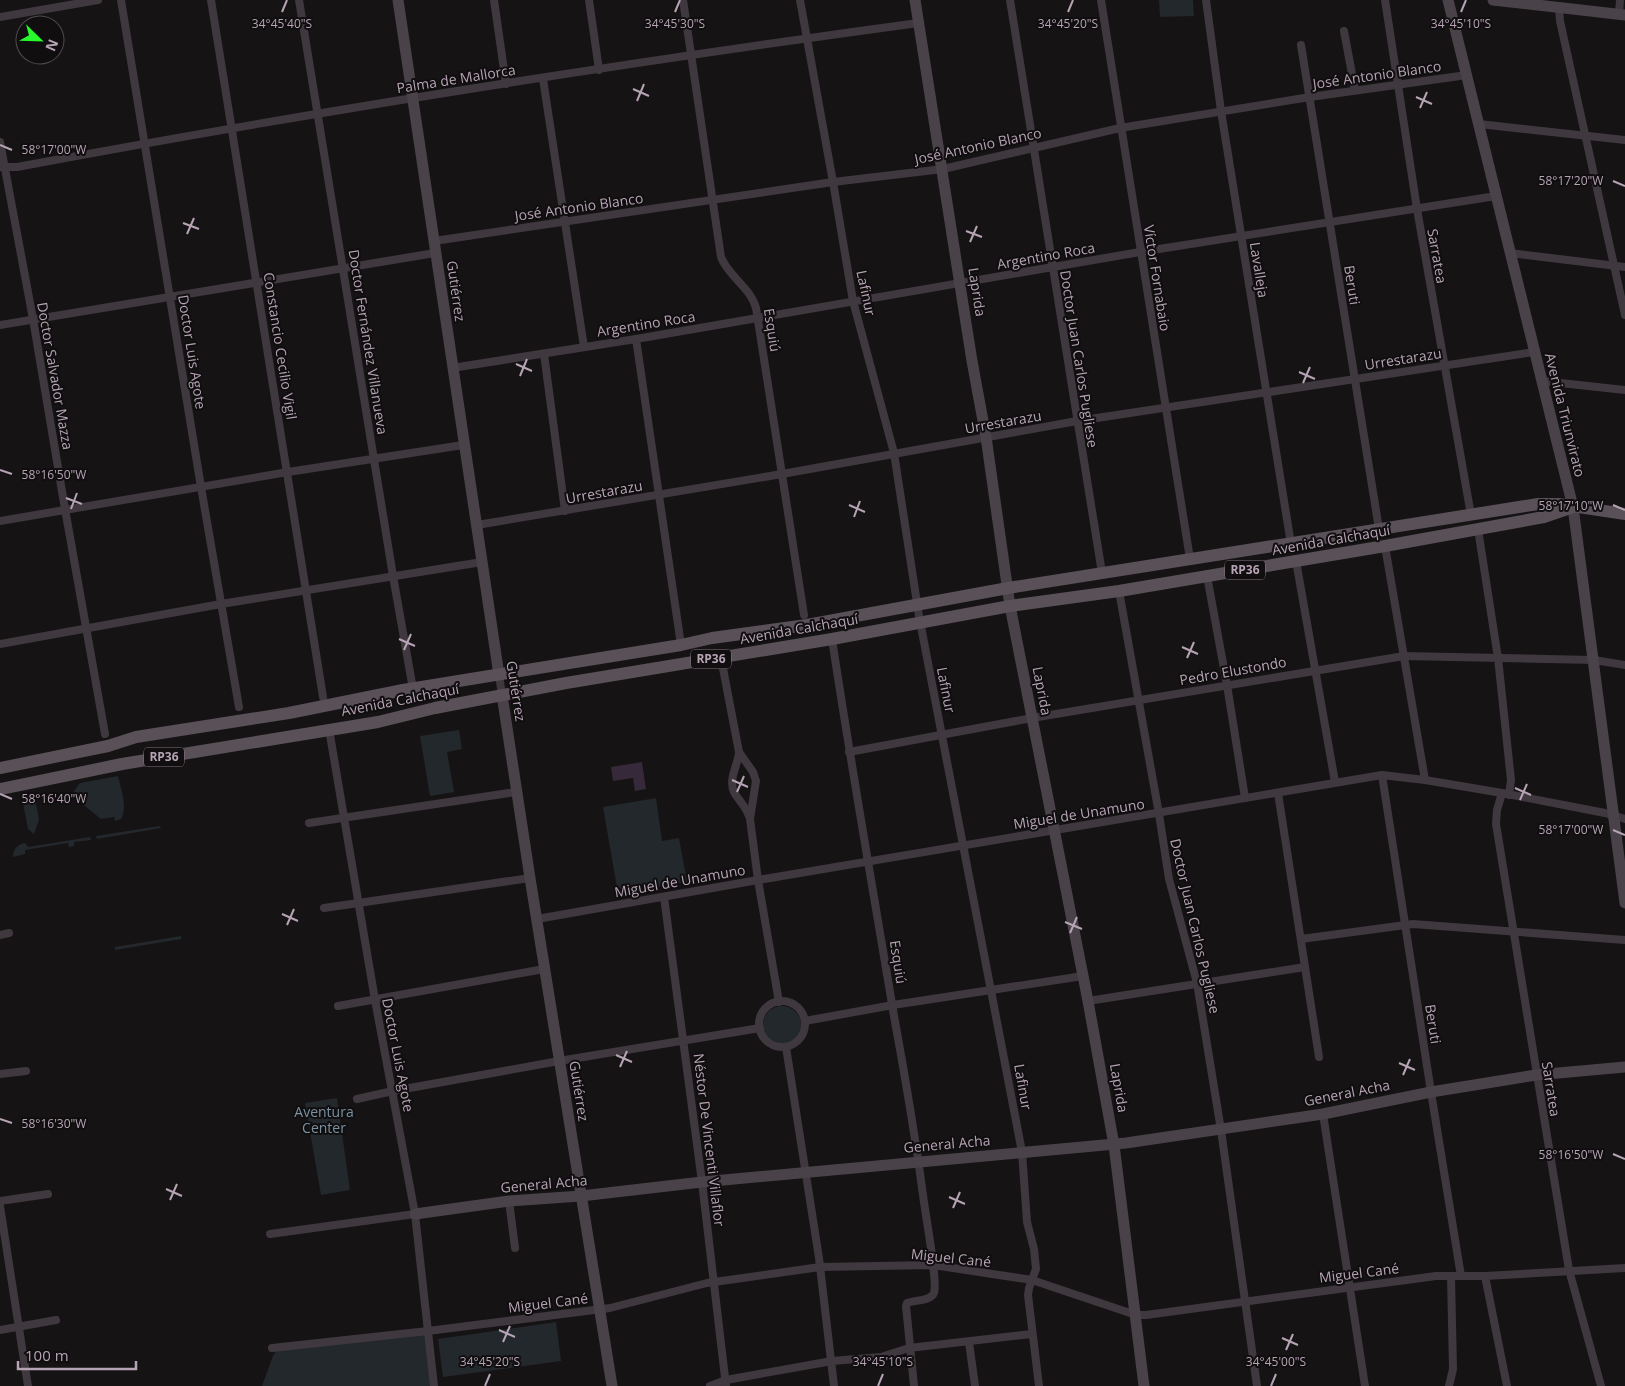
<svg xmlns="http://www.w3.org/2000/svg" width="1625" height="1386" viewBox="0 0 1625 1386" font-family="'Open Sans',sans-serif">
	<rect width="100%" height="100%" fill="#151314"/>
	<g fill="#23282d">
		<path d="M1159 0H1193L1194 16 1160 17Z"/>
		<path d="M459 730 462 749 447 752 454 792 430 796 420 736Z"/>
		<path d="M118 776C121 789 128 807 121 819L115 821 114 817 101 819 74 797V791L80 783Z"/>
		<path d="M22 798 36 803 39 820 34 834 28 829Z"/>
		<path d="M656 798 662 841 679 838 687 882 618 893 603 807Z"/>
		<path d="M160 826 161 828 97 839 96 836Z"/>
		<path d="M90 837 91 840 74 842V846L69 847 68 843 25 850V854L13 857C13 849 18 844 25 843L28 847Z"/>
		<path d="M181 936V939L115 950V947Z"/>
		<circle cx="782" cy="1025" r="19"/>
		<path d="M337 1098 350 1190 321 1195 305 1103Z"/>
		<path d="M556 1322 561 1361 443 1377 438 1339Z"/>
		<path d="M428 1331 434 1386H262L273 1356 279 1347Z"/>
	</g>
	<path fill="#362939" d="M642 762 646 789 635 791 633 778 613 781 611 767Z"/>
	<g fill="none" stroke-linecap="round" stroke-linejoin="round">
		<g stroke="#3f383e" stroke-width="8">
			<path d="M121 0 201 487 239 707"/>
			<path d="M211 0 323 697"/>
			<path d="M299 0 393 576 413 689"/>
			<path d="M494 0 506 84"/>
			<path d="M589 0 599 70"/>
			<path d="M683 0 721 257C728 276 751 288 756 308L804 615"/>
			<path d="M800 0 833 182 853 301 894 453 919 616 1022 1152 1027 1222 1034 1249 1036 1269 1029 1288 1028 1295 1039 1386"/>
			<path d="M1010 0 1102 573"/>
			<path d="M1101 0 1190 559"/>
			<path d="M1206 0 1221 111 1291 544"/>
			<path d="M1385 0 1417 209 1471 515"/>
			<path d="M1559 8 1560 21 1625 315"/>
			<path d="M1619 14 1620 0"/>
			<path d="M0 17 98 0"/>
			<path d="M1344 31 1355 90"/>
			<path d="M1301 45 1379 529"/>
			<path d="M543 79 584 347"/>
			<path d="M1479 124 1625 140"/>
			<path d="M0 142 33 319 65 509 105 734"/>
			<path d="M0 167H17C316 111 617 64 918 23"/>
			<path d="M434 241 833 182 943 169 1120 128 1310 97 1467 75"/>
			<path d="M1510 253 1625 267"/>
			<path d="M0 325 435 253"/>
			<path d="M636 339 681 645"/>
			<path d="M544 354 565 511"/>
			<path d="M452 368 636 339 1140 252 1496 196"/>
			<path d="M1542 381 1625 390"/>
			<path d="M0 521 288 472 463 445"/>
			<path d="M477 525 782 474 1077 421 1534 352"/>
			<path d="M1478 529 1498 658 1511 780 1509 795"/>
			<path d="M1385 546 1425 780"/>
			<path d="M1296 561 1335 782"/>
			<path d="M1207 576 1227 685 1245 798"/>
			<path d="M1119 591 1159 814 1169 879 1197 983 1221 1130 1257 1386"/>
			<path d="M832 639C851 765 873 890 894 1016 905 1076 915 1135 923 1195 925 1212 938 1282 934 1293 931 1301 915 1300 907 1303L906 1306 914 1386"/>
			<path d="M0 644 221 604 482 562"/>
			<path d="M721 658 739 752C738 765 728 779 734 792 738 800 746 806 749 816"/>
			<path d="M499 675 502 695"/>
			<path d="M329 729 375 1000 415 1214 434 1386"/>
			<path d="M739 752 753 772 756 781 750 819 758 880 779 1002"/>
			<path d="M849 752 1032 718 1404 656 1594 660 1625 665"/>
			<path d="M1382 775 1431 1092 1461 1276"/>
			<path d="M1278 793 1319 1057"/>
			<path d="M1502 793 1497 810 1496 824 1569 1270 1601 1386"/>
			<path d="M309 823 516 792"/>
			<path d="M664 897 702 1182 726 1386"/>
			<path d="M324 908 530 878"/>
			<path d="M537 919 758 880 1382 775 1425 780 1502 793 1605 813 1625 819"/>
			<path d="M0 935 9 933"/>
			<path d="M1301 939 1413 924 1625 940"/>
			<path d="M1088 1001 1305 967"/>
			<circle cx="782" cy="1024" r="23"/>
			<path d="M338 1006 544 969"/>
			<path d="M805 1021 893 1005 1083 976"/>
			<path d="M786 1047 819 1258 834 1386"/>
			<path d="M0 1074 26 1071"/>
			<path d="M357 1099 393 1091 559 1061 760 1028"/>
			<path d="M1323 1114 1365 1386"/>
			<path d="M0 1201 48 1194"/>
			<path d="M509 1201 515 1248"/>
			<path d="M0 1206 28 1386"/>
			<path d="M270 1234 415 1214"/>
			<path d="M1485 1276 1507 1386"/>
			<path d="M0 1330 56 1320"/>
			<path d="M969 1342 975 1386"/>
			<path d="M272 1348 428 1331 610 1308 707 1283 820 1267 933 1265 1032 1280 1136 1315H1146L1436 1276H1485L1625 1268"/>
			<path d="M710 1386 726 1380 832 1361 881 1357 909 1348 1032 1334"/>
			<path d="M1449 1386 1453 1369 1451 1276"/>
		</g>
		<g stroke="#4a4249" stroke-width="11">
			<path d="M398 0 499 675"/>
			<path d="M915 0 972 361 986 437 1010 606 1088 1001 1114 1145 1144 1386"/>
			<path d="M1448 0 1573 507 1625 903"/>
			<path d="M1493 0 1625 15"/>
			<path d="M502 695 530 878 612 1386"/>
			<path d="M415 1214 509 1201 581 1196 702 1182 1126 1143 1323 1114 1431 1092 1536 1075 1625 1067"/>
		</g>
		<g stroke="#595058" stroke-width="12">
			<path d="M0 768 108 746 136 737 289 713 403 690 681 645 712 638 807 625 1008 588 1538 504H1559L1625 514"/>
			<path d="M0 789 122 764 378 722 435 708 566 683 832 639 1010 606 1119 591 1385 546 1544 517 1573 507"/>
		</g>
	</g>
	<path fill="none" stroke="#b6a4b5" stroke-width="2" d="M282 12 287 0M675 12 680 0M1068 12 1073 0M1461 12 1466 0M633 89 649 96M1416 97 1432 104M637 101 644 84M1420 108 1427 92M0 145 12 150M1613 181 1625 186M183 223 199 229M966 231 982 237M187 234 194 218M970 242 977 226M516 364 532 371M1299 372 1315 379M520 376 527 359M1303 383 1310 367M0 470 12 474M66 498 82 504M849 505 865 512M1613 505 1625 510M71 509 77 493M854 517 860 501M399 639 415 646M1182 647 1198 654M404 650 411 634M1187 658 1194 642M732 780 748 787M1515 788 1531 795M737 792 744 776M0 794 12 799M1520 800 1527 784M1613 830 1625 835M282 914 298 921M1065 922 1082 929M287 925 294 909M1070 933 1077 917M616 1055 632 1062M1399 1063 1415 1070M620 1067 627 1051M1403 1075 1410 1059M0 1119 12 1123M1613 1154 1625 1159M166 1189 182 1196M949 1197 965 1204M170 1200 177 1184M953 1208 960 1192M499 1330 515 1337M1282 1338 1298 1345M503 1342 510 1326M1286 1350 1293 1334M485 1386 490 1374M878 1386 883 1374M1271 1386 1276 1374"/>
	<g text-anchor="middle" stroke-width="4" stroke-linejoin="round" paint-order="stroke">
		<g fill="#100e0f" stroke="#847783" stroke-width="1">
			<rect x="1225" y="560.5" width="40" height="19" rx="4"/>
			<rect x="691" y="649.5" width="40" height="19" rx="4"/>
			<rect x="144" y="747.5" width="40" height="19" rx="4"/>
		</g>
		<g font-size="12" font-weight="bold" fill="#b6a4b5">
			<text x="1245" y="574">RP36</text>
			<text x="711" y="663">RP36</text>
			<text x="164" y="761">RP36</text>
		</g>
		<g font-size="14" fill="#b6a4b5" stroke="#100e0f">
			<text transform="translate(1377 75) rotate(-8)" y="5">José Antonio Blanco</text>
			<text transform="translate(456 79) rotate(-9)" y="5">Palma de Mallorca</text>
			<text transform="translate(978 146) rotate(-12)" y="5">José Antonio Blanco</text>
			<text transform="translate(579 207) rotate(-8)" y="5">José Antonio Blanco</text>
			<text transform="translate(1046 256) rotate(-10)" y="5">Argentino Roca</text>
			<text transform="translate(1437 256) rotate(80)" y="5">Sarratea</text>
			<text transform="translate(1259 270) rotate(81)" y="5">Lavalleja</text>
			<text transform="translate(1157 278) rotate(81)" y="5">Víctor Fornabaio</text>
			<text transform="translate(1352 285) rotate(81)" y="5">Beruti</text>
			<text transform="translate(456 291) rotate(82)" y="5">Gutiérrez</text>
			<text transform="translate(977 292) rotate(81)" y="5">Laprida</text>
			<text transform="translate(866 293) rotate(78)" y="5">Lafinur</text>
			<text transform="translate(646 324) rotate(-9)" y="5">Argentino Roca</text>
			<text transform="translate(772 330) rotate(81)" y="5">Esquiú</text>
			<text transform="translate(368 342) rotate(81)" y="5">Doctor Fernández Villanueva</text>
			<text transform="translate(280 346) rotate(81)" y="5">Constancio Cecilio Vigil</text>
			<text transform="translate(192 352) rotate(81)" y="5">Doctor Luis Agote</text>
			<text transform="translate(1079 359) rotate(81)" y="5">Doctor Juan Carlos Pugliese</text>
			<text transform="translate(1403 359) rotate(-9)" y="5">Urrestarazu</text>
			<text transform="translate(55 376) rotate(80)" y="5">Doctor Salvador Mazza</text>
			<text transform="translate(1565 415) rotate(76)" y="5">Avenida Triunvirato</text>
			<text transform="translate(1003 422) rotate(-10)" y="5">Urrestarazu</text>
			<text transform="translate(604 492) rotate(-10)" y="5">Urrestarazu</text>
			<text transform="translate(1331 540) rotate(-10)" y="5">Avenida Calchaquí</text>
			<text transform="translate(799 629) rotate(-10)" y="5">Avenida Calchaquí</text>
			<text transform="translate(1233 671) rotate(-10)" y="5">Pedro Elustondo</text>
			<text transform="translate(946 690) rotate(79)" y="5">Lafinur</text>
			<text transform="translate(516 691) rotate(81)" y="5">Gutiérrez</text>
			<text transform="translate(1042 691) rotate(79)" y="5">Laprida</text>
			<text transform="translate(400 700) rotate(-11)" y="5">Avenida Calchaquí</text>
			<text transform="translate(1079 814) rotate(-9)" y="5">Miguel de Unamuno</text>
			<text transform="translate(680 881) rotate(-10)" y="5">Miguel de Unamuno</text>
			<text transform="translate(1195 926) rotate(77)" y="5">Doctor Juan Carlos Pugliese</text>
			<text transform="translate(898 962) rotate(81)" y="5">Esquiú</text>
			<text transform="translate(1433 1024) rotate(81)" y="5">Beruti</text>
			<text transform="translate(398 1055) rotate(79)" y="5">Doctor Luis Agote</text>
			<text transform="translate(1023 1087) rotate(80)" y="5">Lafinur</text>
			<text transform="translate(1119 1088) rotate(80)" y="5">Laprida</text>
			<text transform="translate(1551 1089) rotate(81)" y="5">Sarratea</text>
			<text transform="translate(579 1091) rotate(81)" y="5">Gutiérrez</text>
			<text transform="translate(1347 1093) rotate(-11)" y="5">General Acha</text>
			<text transform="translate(709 1140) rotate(83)" y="5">Néstor De Vincenti Villaflor</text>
			<text transform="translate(947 1144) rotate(-5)" y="5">General Acha</text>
			<text transform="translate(544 1184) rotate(-5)" y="5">General Acha</text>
			<text transform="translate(951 1258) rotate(6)" y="5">Miguel Cané</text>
			<text transform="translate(1359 1273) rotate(-7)" y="5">Miguel Cané</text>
			<text transform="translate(548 1303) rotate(-7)" y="5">Miguel Cané</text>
		</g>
		<g font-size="14" fill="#7a91a2" stroke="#100e0f">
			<text x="324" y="1117">Aventura<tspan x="324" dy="16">Center</tspan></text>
		</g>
	</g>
	<g font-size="12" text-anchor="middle" fill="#b6a4b5" stroke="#100e0f" stroke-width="4" stroke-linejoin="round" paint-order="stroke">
		<text x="282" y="28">34°45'40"S</text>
		<text x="675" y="28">34°45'30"S</text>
		<text x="1068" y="28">34°45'20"S</text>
		<text x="1461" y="28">34°45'10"S</text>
		<text x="54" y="154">58°17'00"W</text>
		<text x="1571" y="185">58°17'20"W</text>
		<text x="54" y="479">58°16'50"W</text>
		<text x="1571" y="510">58°17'10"W</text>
		<text x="54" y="803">58°16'40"W</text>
		<text x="1571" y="834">58°17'00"W</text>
		<text x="54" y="1128">58°16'30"W</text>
		<text x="1571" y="1159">58°16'50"W</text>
		<text x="490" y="1366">34°45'20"S</text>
		<text x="883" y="1366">34°45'10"S</text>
		<text x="1276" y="1366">34°45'00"S</text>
	</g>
	<g transform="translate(40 40) rotate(113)"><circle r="24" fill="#100e0f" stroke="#524a51"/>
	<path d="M0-4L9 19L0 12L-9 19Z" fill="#26fa2c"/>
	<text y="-8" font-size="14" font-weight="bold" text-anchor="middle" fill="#b6a4b5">N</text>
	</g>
	<path d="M18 1361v8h118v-8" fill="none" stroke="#b6a4b5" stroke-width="2.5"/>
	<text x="25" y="1361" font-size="15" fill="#b6a4b5" stroke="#100e0f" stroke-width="4" paint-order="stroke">100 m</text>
</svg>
